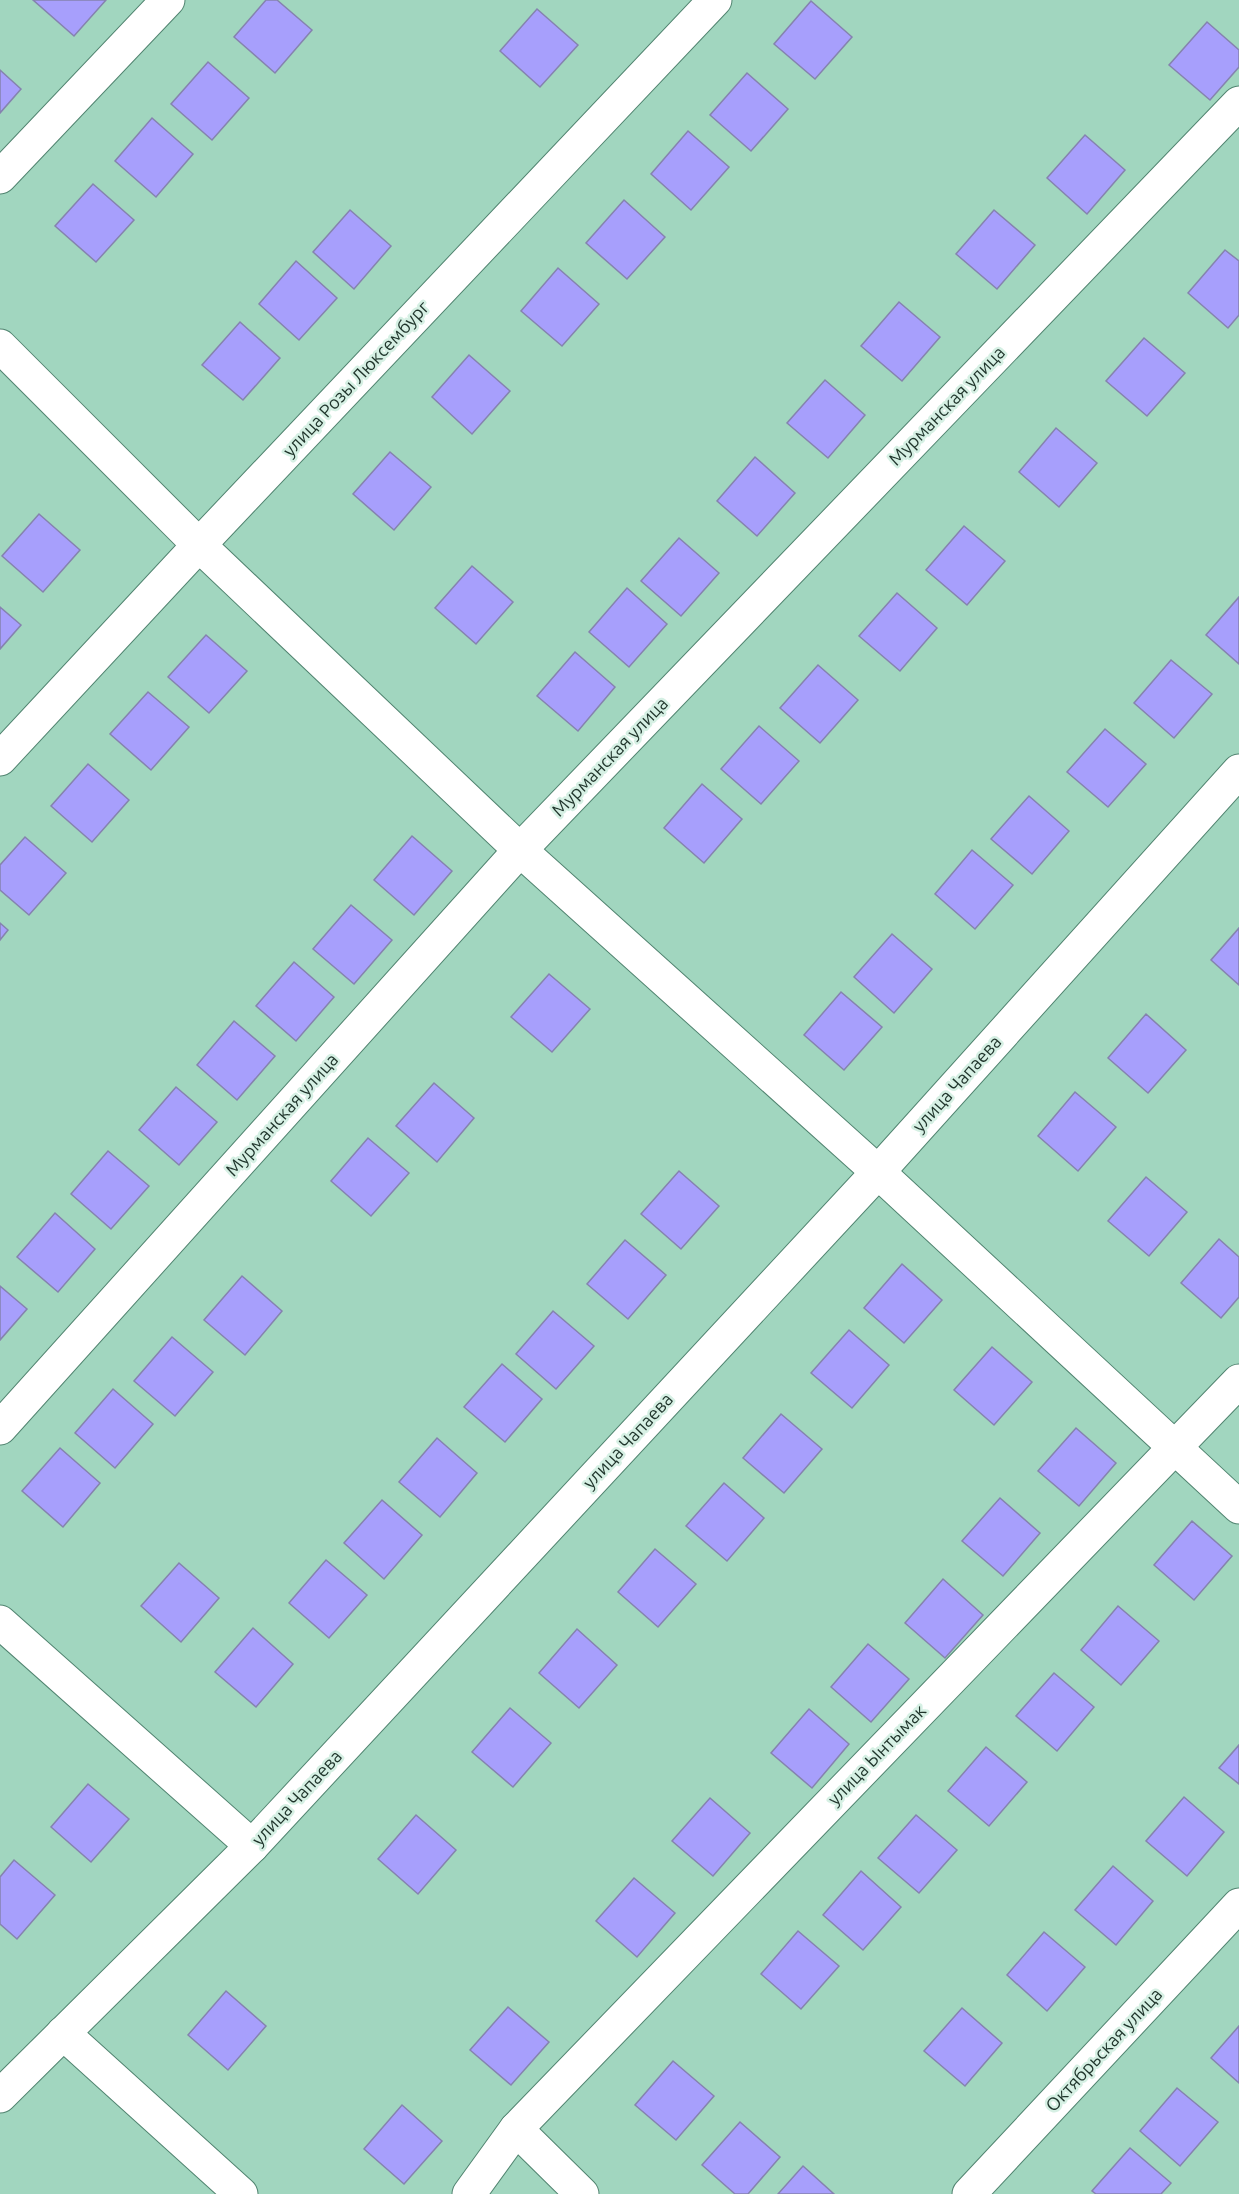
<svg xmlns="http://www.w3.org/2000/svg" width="1239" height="2194" viewBox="0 0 1239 2194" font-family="Ubuntu,sans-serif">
	<rect width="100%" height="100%" fill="#a1d6bf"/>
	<g fill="#a79ffc" stroke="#8583ae" stroke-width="1.5">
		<path d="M33 0H106L74 36Z"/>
		<path d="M266 0H277L312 30 275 73 234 37Z"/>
		<path d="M811 1 852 37 815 79 774 44Z"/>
		<path d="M537 9 578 45 540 87 500 51Z"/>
		<path d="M1207 22 1239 50V67L1210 100 1169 65Z"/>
		<path d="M208 62 249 98 212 140 171 104Z"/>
		<path d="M0 70 21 89 0 113Z"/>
		<path d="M747 73 788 109 751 151 710 115Z"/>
		<path d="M152 118 193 154 156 197 115 161Z"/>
		<path d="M688 131 729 167 691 210 651 174Z"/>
		<path d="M1085 135 1125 170 1087 214 1047 178Z"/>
		<path d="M93 184 134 220 96 262 55 226Z"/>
		<path d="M624 200 665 237 627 279 586 243Z"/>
		<path d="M350 210 391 246 354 289 313 252Z"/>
		<path d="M994 210 1035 245 997 289 956 254Z"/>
		<path d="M1225 250 1239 261V315L1228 328 1188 293Z"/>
		<path d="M296 261 337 298 299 340 259 304Z"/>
		<path d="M558 268 599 304 562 346 521 311Z"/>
		<path d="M899 302 940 337 902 381 861 346Z"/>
		<path d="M240 322 280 358 243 400 202 365Z"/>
		<path d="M1144 338 1185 373 1147 416 1106 381Z"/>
		<path d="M469 355 510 391 472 434 432 397Z"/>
		<path d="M825 380 865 415 828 458 787 423Z"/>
		<path d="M1056 428 1097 463 1059 507 1019 472Z"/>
		<path d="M390 452 431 487 394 530 353 494Z"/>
		<path d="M755 457 795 493 757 536 717 501Z"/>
		<path d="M39 514 80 550 43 592 2 556Z"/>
		<path d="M964 526 1005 561 967 605 926 570Z"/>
		<path d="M679 538 719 573 681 616 641 581Z"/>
		<path d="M472 566 513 602 476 644 435 608Z"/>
		<path d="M627 588 667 624 629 667 589 632Z"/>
		<path d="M897 593 937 628 900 671 859 636Z"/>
		<path d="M1239 597V664L1206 635Z"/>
		<path d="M0 607 21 625 0 649Z"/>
		<path d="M206 635 247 671 209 713 168 677Z"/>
		<path d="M575 652 615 687 578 731 537 696Z"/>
		<path d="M1171 660 1212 694 1174 738 1134 703Z"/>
		<path d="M818 665 858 700 820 743 780 708Z"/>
		<path d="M148 692 189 727 151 770 110 734Z"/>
		<path d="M759 726 799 761 761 804 721 769Z"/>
		<path d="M1105 729 1146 764 1108 807 1067 772Z"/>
		<path d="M88 764 129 800 92 842 51 806Z"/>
		<path d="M702 784 742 819 704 863 664 828Z"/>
		<path d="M1029 796 1069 831 1032 874 991 839Z"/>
		<path d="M412 836 452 871 414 915 374 880Z"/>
		<path d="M25 837 66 873 29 915 0 890V865Z"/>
		<path d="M972 850 1013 885 975 929 935 894Z"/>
		<path d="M351 905 392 940 354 984 313 949Z"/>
		<path d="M0 923 8 930 0 940Z"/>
		<path d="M1239 928V985L1211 960Z"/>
		<path d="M892 934 932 969 894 1013 854 977Z"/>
		<path d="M294 962 334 997 296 1041 256 1006Z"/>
		<path d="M549 974 590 1009 552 1052 511 1017Z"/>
		<path d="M841 992 882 1027 844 1070 804 1035Z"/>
		<path d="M1146 1014 1186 1050 1148 1093 1108 1058Z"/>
		<path d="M234 1021 275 1056 237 1100 197 1065Z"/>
		<path d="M434 1083 474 1118 437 1162 396 1126Z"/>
		<path d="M176 1087 217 1122 179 1165 139 1130Z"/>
		<path d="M1075 1092 1116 1127 1078 1171 1038 1136Z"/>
		<path d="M368 1138 409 1173 371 1216 331 1181Z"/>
		<path d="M108 1151 149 1186 111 1229 71 1194Z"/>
		<path d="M679 1171 719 1206 681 1249 641 1214Z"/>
		<path d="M1146 1177 1187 1212 1149 1256 1108 1221Z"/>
		<path d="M55 1213 95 1249 58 1292 17 1257Z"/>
		<path d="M1219 1239 1239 1257V1297L1221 1318 1181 1283Z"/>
		<path d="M625 1240 666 1275 628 1319 587 1284Z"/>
		<path d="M902 1264 942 1300 904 1343 864 1308Z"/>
		<path d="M242 1276 282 1311 245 1355 204 1320Z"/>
		<path d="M0 1286 27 1309 0 1340Z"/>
		<path d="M553 1311 594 1346 556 1389 516 1354Z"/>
		<path d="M849 1330 889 1365 852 1408 811 1373Z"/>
		<path d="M172 1337 213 1372 175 1416 134 1381Z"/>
		<path d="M992 1347 1032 1382 994 1425 954 1390Z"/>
		<path d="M502 1364 542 1399 505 1442 464 1407Z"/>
		<path d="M113 1389 153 1424 115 1468 75 1433Z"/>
		<path d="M781 1414 822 1449 784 1493 743 1458Z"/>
		<path d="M1076 1428 1116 1463 1079 1506 1038 1471Z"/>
		<path d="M437 1438 477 1473 440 1517 399 1482Z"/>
		<path d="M60 1448 100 1483 63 1527 22 1491Z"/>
		<path d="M724 1483 764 1518 727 1561 686 1526Z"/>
		<path d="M1000 1498 1040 1533 1003 1576 962 1541Z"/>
		<path d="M382 1500 422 1535 384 1579 344 1543Z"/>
		<path d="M1192 1521 1232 1556 1194 1600 1154 1565Z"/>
		<path d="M655 1549 696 1584 658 1627 618 1592Z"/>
		<path d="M326 1560 367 1595 329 1638 289 1603Z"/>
		<path d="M179 1563 219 1598 181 1642 141 1606Z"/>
		<path d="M943 1579 983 1615 945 1658 905 1623Z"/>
		<path d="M1118 1606 1159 1641 1121 1685 1081 1650Z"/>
		<path d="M253 1628 293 1664 256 1707 215 1672Z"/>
		<path d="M577 1629 617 1665 579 1708 539 1673Z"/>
		<path d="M868 1644 909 1679 871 1722 831 1687Z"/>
		<path d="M1054 1673 1094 1707 1057 1751 1016 1716Z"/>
		<path d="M510 1708 551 1743 513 1787 472 1752Z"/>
		<path d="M809 1709 849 1744 812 1788 771 1753Z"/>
		<path d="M1239 1745V1784L1219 1768Z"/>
		<path d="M986 1747 1027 1782 989 1826 948 1791Z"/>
		<path d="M88 1784 129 1819 91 1862 51 1827Z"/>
		<path d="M1184 1797 1224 1832 1187 1876 1146 1841Z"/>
		<path d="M710 1798 750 1833 713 1876 672 1841Z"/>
		<path d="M416 1815 456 1850 418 1894 378 1859Z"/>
		<path d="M916 1815 957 1850 919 1893 878 1858Z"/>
		<path d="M14 1860 55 1895 17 1939 0 1924V1877Z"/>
		<path d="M1113 1866 1153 1901 1116 1945 1075 1910Z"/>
		<path d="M861 1871 901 1907 863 1950 823 1915Z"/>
		<path d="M634 1878 675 1913 637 1957 596 1921Z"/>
		<path d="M798 1931 839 1966 801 2009 761 1974Z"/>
		<path d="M1044 1932 1085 1967 1047 2011 1007 1975Z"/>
		<path d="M226 1991 266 2026 228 2070 188 2035Z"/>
		<path d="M508 2007 549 2042 511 2085 470 2050Z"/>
		<path d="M962 2008 1002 2043 965 2086 924 2051Z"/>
		<path d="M1239 2026V2083L1211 2058Z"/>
		<path d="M673 2061 714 2096 676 2140 635 2105Z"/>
		<path d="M1177 2088 1218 2122 1180 2166 1140 2131Z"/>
		<path d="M402 2105 442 2141 404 2184 364 2149Z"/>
		<path d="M740 2122 780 2157 748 2194H735L702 2165Z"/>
		<path d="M1130 2148 1171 2183 1161 2194H1096L1092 2191Z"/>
		<path d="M803 2166 834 2194H778Z"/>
	</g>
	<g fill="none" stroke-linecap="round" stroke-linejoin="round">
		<defs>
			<g id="minor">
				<path d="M0 177 168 0"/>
				<path d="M0 346 199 545 520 850 878 1172 1239 1507"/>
				<path d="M0 759 199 545 715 0"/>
				<path d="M0 1428 520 850 1239 103"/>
				<path d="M0 1622 252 1846"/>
				<path d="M63 2033 241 2194"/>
				<path d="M0 2096 252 1846 878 1172 1239 771"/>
				<path d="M516 2129 582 2194"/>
				<path d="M469 2194 516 2129 1239 1381"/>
				<path d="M969 2194 1239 1905"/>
			</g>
		</defs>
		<use href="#minor" stroke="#518470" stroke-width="35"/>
		<use href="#minor" stroke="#fff" stroke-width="33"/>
	</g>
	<g text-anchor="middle" stroke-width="5" stroke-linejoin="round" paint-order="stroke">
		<g font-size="18" fill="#1f342b" stroke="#d6f0e4">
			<text transform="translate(356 379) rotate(-47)" y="6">улица Розы Люксембург</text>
			<text transform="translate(947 406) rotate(-46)" y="6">Мурманская улица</text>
			<text transform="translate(610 757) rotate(-46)" y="6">Мурманская улица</text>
			<text transform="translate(957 1084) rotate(-48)" y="6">улица Чапаева</text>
			<text transform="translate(282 1115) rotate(-48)" y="6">Мурманская улица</text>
			<text transform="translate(628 1441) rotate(-47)" y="6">улица Чапаева</text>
			<text transform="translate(877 1755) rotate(-46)" y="6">улица Ынтымак</text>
			<text transform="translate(297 1798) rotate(-47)" y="6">улица Чапаева</text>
			<text transform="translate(1104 2050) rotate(-47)" y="6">Октябрьская улица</text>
		</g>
	</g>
</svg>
